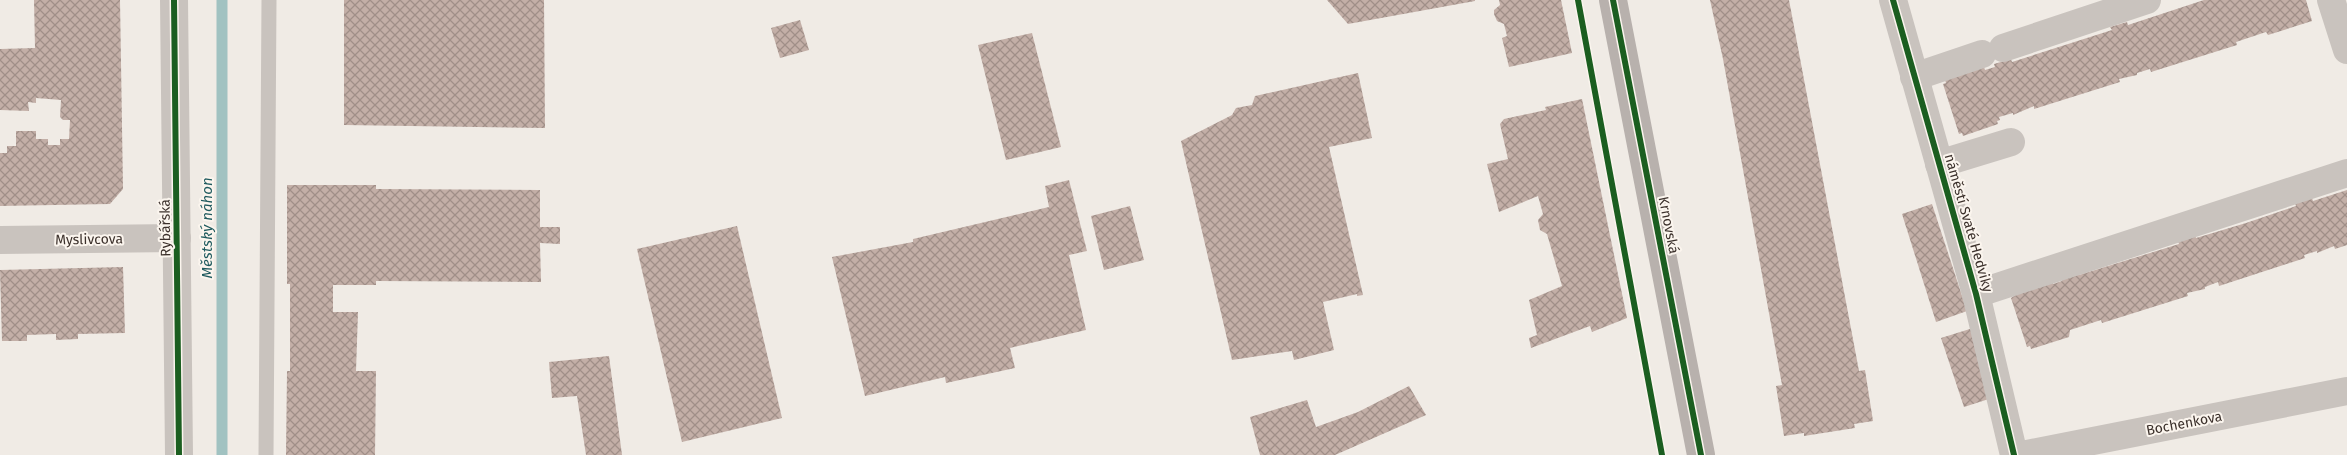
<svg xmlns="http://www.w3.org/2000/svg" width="2347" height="455" viewBox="0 0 2347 455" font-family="'Fira Sans',sans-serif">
	<defs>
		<pattern id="building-cross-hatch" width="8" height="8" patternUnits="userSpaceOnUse" patternTransform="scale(1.25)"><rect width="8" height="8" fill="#c3afa7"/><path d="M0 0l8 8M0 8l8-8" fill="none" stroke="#a08f88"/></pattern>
	</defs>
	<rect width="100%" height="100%" fill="#f0ebe5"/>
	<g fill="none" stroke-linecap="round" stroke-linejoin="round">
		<path stroke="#a1c2c1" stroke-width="11" d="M222 0V455"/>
	</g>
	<g fill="url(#building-cross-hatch)">
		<path d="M34 0H120L123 189 110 204 0 206V153H7V146H16V131H36V139H48V145H60V139H69L70 120H63L60 117 61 100 36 98V103L28 102 29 111 0 110V49L35 48Z"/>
		<path d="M344 0H544L545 128 344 125Z"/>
		<path d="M1327 0H1475V1L1348 24Z"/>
		<path d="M1499 0H1561L1572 53 1509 67 1502 38 1507 36 1504 24 1497 21 1494 14V10L1500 5Z"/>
		<path d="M1710 0H1789L1859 371 1865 370 1873 421 1854 424 1855 428 1804 436V433L1784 436 1776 386 1782 385 1723 59Z"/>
		<path d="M2204 0H2306L2312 21 2268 35 2266 32 2236 42 2237 45 2151 72 2150 69 2137 73V75L2119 79 2120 82 2034 109V106L2013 115V113L1999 117 2000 120 1997 121 1998 124 1963 136 1962 133 1959 134 1943 84 1946 83 1945 80 1984 67 1985 70 1995 67 1994 64 2011 59 2012 62 2112 30 2110 27 2127 22 2128 25Z"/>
		<path d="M800 20 809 50 780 58 771 28Z"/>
		<path d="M1032 33 1061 147 1006 160 978 45Z"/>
		<path d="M1358 73 1372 138 1329 147 1363 295 1357 296V294L1323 302 1334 350 1294 360 1292 351 1232 360 1181 141 1232 115 1236 108 1252 105 1255 96Z"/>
		<path d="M1582 99 1627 318 1592 332 1590 326 1531 348 1529 338 1537 335 1529 300 1562 286 1547 234 1540 230 1538 220 1543 214 1538 196 1499 212 1487 164 1508 159 1500 124 1504 119 1546 110 1545 107Z"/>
		<path d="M1069 180 1087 251 1069 255 1086 330 1010 348 1015 368 946 383 945 377 865 396 832 257 913 242V239L1049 207 1045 186Z"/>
		<path d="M287 185H376V189L540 190V227H560V244L540 243 541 282 376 281V285H333V312H358L356 371H376L375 455H286L287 371H290V284H287Z"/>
		<path d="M2347 190V245L2335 249 2334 246 2317 253V251L2304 255 2305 258 2219 286 2218 282 2205 287V289L2187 293 2188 296 2102 323 2101 320 2070 330 2069 337 2031 349 2030 346 2027 347 2011 298 2014 296 2013 293 2052 281 2053 284 2062 281V278L2078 272 2079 275 2179 244 2178 241 2195 235 2196 238 2246 223 2296 206 2295 203 2312 198 2313 201Z"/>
		<path d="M1932 204 1967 311 1936 322 1902 214Z"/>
		<path d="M1130 206 1144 260 1104 270 1091 216Z"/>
		<path d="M737 226 782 418 682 442 637 249Z"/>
		<path d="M123 267 125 333 78 334V339L56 340V334L27 335V341H2L0 270Z"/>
		<path d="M1973 328 1995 397 1964 407 1941 338Z"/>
		<path d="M609 356 622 455H586L577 396 552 398 549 362Z"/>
		<path d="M1409 386 1426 415 1335 455H1260L1250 417 1307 400 1316 427 1358 412Z"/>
	</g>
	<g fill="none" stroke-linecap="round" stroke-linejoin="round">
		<path stroke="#c9c3be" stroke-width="15" d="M266 455 269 0"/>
		<g stroke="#c9c3be" stroke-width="28">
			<path d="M1893 0 1976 294 2014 455"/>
			<path d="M2331 0 2347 50"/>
			<path d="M2003 48 2147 0"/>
			<path d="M1914 77 1982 54"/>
			<path d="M1939 164 2011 142"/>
			<path d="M0 240 177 238"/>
			<path d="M1976 294 2347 173"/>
			<path d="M2022 455 2347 391"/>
		</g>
		<path stroke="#c9c3be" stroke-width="28" d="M174 0 179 455"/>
		<path stroke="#b8b1ad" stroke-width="28" d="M1613 0 1701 455"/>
		<defs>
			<g id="cycleway">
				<path d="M174 0 179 455"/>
				<path d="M1578 0 1662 455"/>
				<path d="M1613 0 1701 455"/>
				<path d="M1893 0 1976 294 2014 455"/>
			</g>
		</defs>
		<use href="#cycleway" stroke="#fbf5ee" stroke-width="9"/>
		<use href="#cycleway" stroke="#1b5e20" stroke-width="6"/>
	</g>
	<g text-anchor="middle" stroke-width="4" stroke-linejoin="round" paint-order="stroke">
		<g font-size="14" fill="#3b302b" stroke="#fbf5ee">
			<text transform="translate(1969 223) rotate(74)" y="5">náměstí Svaté Hedviky</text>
			<text transform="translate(1669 225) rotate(79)" y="5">Krnovská</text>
			<text transform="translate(165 228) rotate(-91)" y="5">Rybářská</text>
			<text transform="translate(89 239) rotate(-1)" y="5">Myslivcova</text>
			<text transform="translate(2184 423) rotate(-11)" y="5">Bochenkova</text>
		</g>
		<g font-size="15" font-style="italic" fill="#1f5a5e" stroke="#fbf5ee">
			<text transform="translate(207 228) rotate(-90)" y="5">Městský náhon</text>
		</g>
	</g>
</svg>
